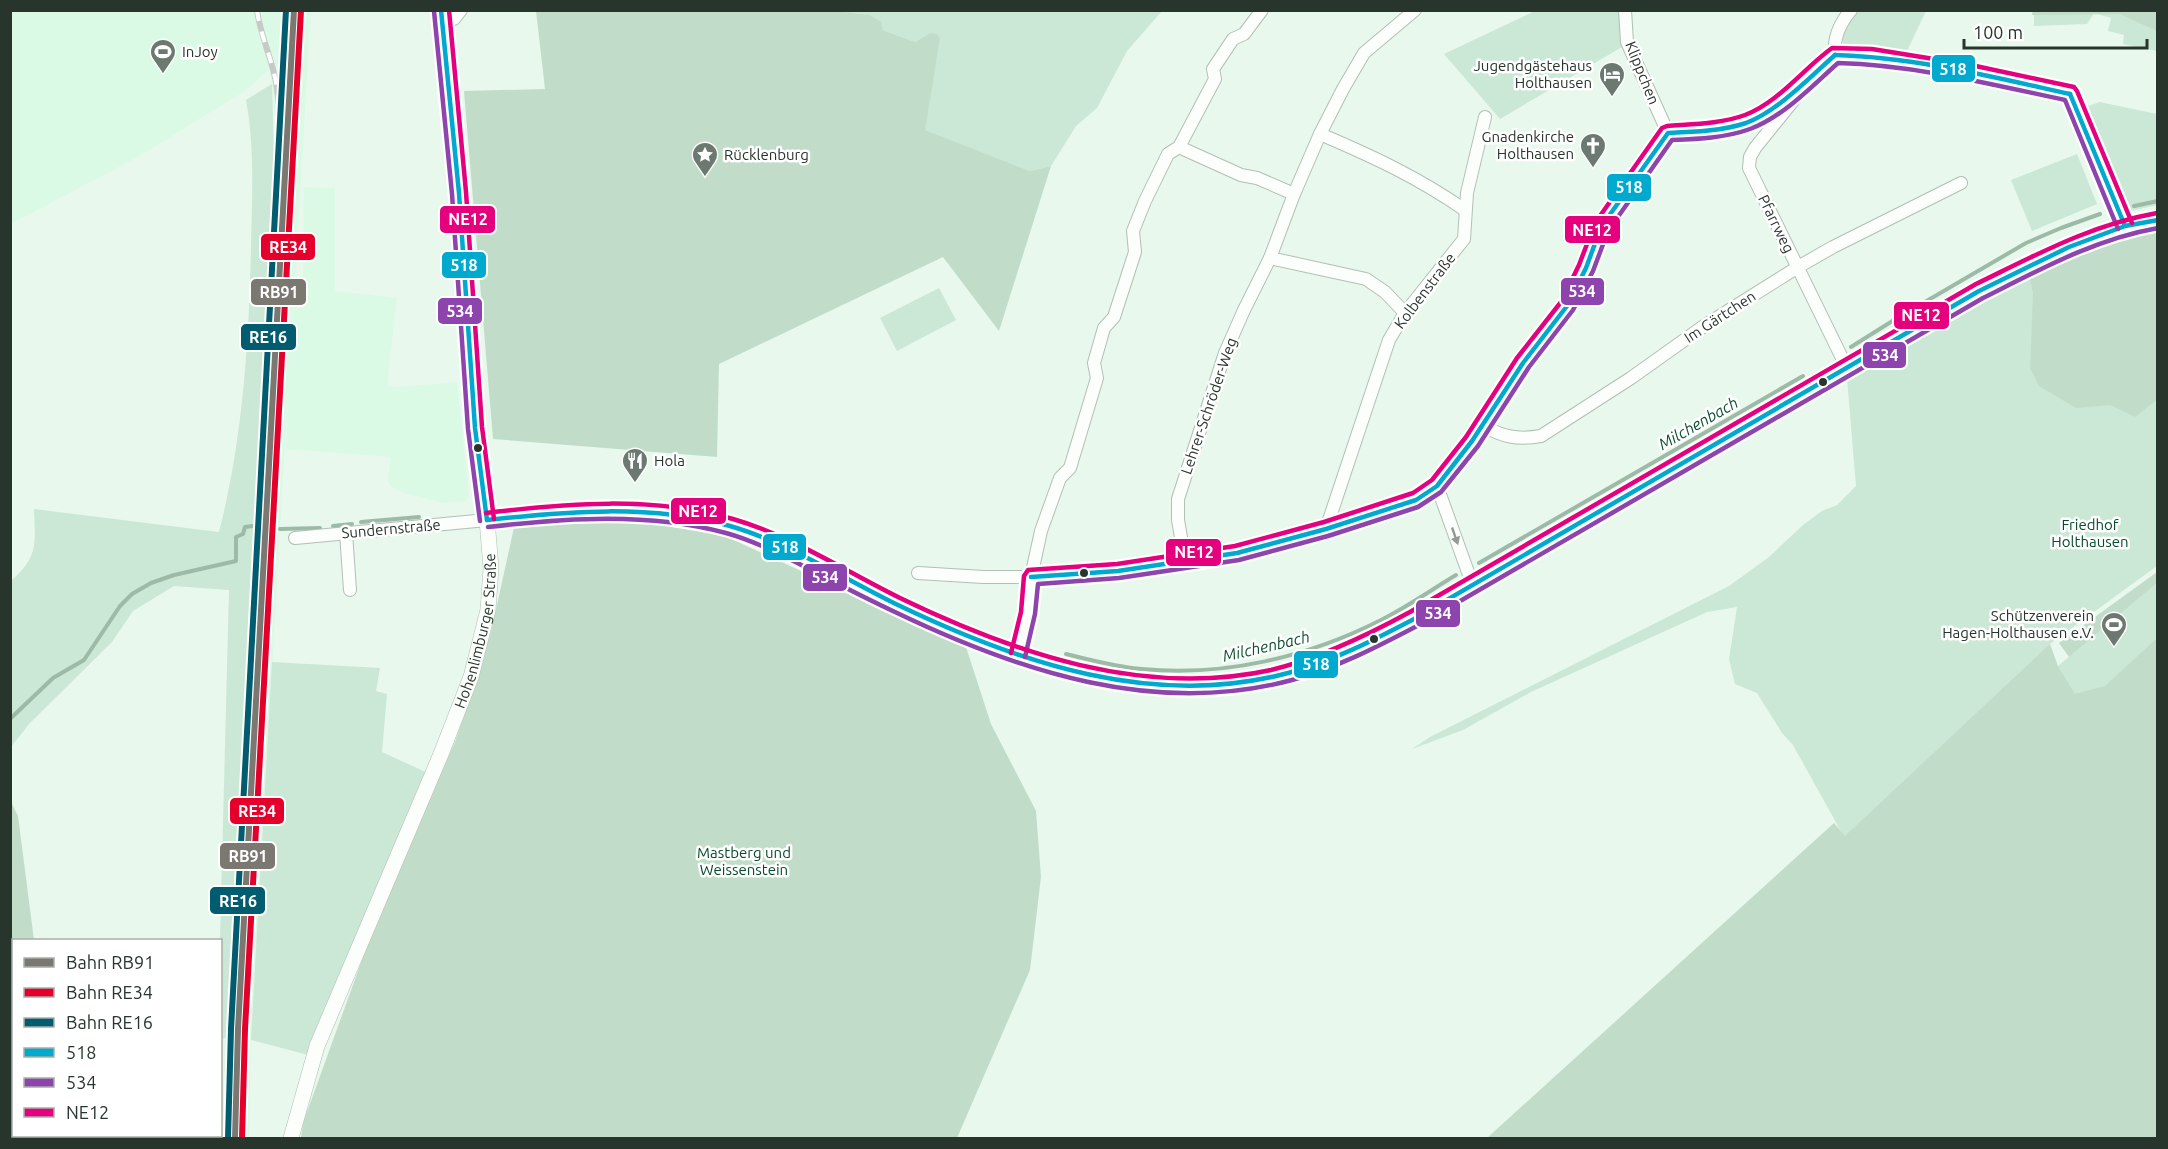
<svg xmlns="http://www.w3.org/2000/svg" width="2168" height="1149" viewBox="0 0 2168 1149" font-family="Ubuntu,sans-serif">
	<rect width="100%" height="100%" fill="#e8f8ed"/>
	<path fill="#dbfae5" d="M11 11H311L289 382 295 291H303L304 187 335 188V291L397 298 387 386 398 387 457 382 469 496 466 501 444 503 407 494 390 486 388 480 390 457 286 449 288 391 251 1040 249 1138H40L42 1136H220L221 1040 228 1036 278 148 270 69 245 91 136 158 11 224Z"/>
	<g fill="#cbe7d5">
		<path d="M834 11H1162L1127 51 1097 108 1076 126 1051 166 1030 171 924 130 940 39 930 33 915 42 883 30C871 7 857 17 834 11Z"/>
		<path d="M1535 11H1620L1627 44 1500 119 1444 54Z"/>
		<path d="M1856 11H1926L1906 53 1843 45 1842 32Z"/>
		<path d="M2034 11H2157V51L2123 44 2124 35 2108 31 2111 18 2094 13 2087 24 2034 26Z"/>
		<path d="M272 84 275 198 228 1036 221 1040 220 940 229 590 174 586 133 611 112 642 29 724 11 747V581C39 556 35 544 34 509L219 532C243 439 249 342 251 246 252 197 255 148 246 100Z"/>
		<path d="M2100 102 2157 114V205L2131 211 2125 206 2087 117 2088 106Z"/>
		<path d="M2077 154 2097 204 2032 231 2011 180Z"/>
		<path d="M2028 266 2033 294V307L2135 416 2157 400V566L2050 644 2041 654 2068 683 2058 666 2157 583V1138L1634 1011 1843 835 1793 745 1782 733 1757 693 1735 684 1729 659 1737 607 1707 612 1531 692 1463 730 1412 749 1430 737 1729 586 1769 557 1803 525 1822 511 1837 505 1856 486 1846 366Z"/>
		<path d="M939 288 956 320 897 351 880 318Z"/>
		<path d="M272 662 380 668 376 691 387 694 382 752 432 775 312 1056 251 1040Z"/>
		<path d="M10 996 14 1013V1136H39L40 1138H11Z"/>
	</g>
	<g fill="#c1ddca">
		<path d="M2033 10 2157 11V31L2120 14 2032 15Z"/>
		<path d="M536 11H834L870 15 881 22 883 30 915 42 930 33 937 34 940 39 925 130 1030 171 1051 166 999 331 943 257 719 364 717 457 493 439 464 91 545 89Z"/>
		<path d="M2157 220V400L2135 417 2110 405 2076 408 2039 386 2030 368 2033 294 2027 266Z"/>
		<path d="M537 520 649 523 725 536 966 647 991 724 1036 811 1041 877 1030 970 957 1138H301L303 1123 379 913 455 742 491 632 515 523Z"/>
		<path d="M2157 572V583L2069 657 2059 643Z"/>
		<path d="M2157 638V1138H1487L1834 823 1845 836 2050 644 2058 666 2075 694 2105 686Z"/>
		<path d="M10 800 18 816 34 940H14L13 1013 10 996Z"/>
	</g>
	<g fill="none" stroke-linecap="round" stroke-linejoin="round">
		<g stroke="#9cbaa6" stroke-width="4">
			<path d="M2134 206 2158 201"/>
			<path d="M1851 347 1894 320 2026 243 2061 228 2100 214"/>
			<path d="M361 522 419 517"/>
			<path d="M333 526 352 524"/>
			<path d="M280 529 320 528"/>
			<path d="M1479 563 1803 376"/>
			<path d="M1066 654C1091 660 1116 667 1142 669 1224 677 1308 657 1381 620 1407 607 1431 590 1456 575"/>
			<path d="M10 719 53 678 84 660 120 606 132 594 151 583 174 575 236 561V537L243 534 245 527 253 526 261 528"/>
		</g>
		<defs>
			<g id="minor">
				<path d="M1625 10 1627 42 1668 133"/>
				<path d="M442 22 454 19 461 10"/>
				<path d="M1835 55 1871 56 1970 72 2070 94 2125 226"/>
				<path d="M1835 55C1833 38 1840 23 1851 10"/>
				<path d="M1798 88 1797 96 1755 148 1750 157 1749 168 1846 366"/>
				<path d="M1320 134C1374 157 1417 177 1465 210"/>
				<path d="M1179 147 1241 175 1257 178 1294 194"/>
				<path d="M1405 313 1385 292 1366 279 1270 258 1294 194 1320 134 1343 89 1364 53 1415 10"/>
				<path d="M1482 425C1502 437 1518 440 1541 436L1631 378 1704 326 1798 267 1833 247 1961 183"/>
				<path d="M1437 486 1473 586"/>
				<path d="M1326 529 1389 340 1405 313 1464 239 1467 193 1485 117"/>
				<path d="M346 533 350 590"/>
				<path d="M295 538 487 520"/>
				<path d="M1185 560 1178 520V499L1225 353 1244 310 1270 258"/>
				<path d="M918 573 983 577H1031L1084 574 1237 553 1326 529 1416 500 1437 486 1458 460 1523 363 1567 306 1586 268 1601 227 1668 133C1691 132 1734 130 1755 119 1784 102 1810 77 1835 55"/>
				<path d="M1018 655 1028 613 1031 577 1041 531 1060 478 1070 468 1097 378 1094 363 1104 328 1114 317 1135 252 1133 231 1145 201 1168 154 1179 147 1215 79 1213 69 1233 39 1244 34 1262 10"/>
			</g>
			<g id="major">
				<path d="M487 520C580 508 675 503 763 537 853 582 943 632 1039 663 1084 677 1153 685 1200 686 1220 686 1252 681 1272 677 1322 666 1369 643 1414 619L1979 291 2069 247 2125 226 2158 220"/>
				<path id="s1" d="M291 1138 317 1046 441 754 471 677 488 610 491 568 487 520 475 428 459 193 441 10"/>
			</g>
		</defs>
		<use href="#minor" stroke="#b2bfb6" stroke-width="14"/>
		<use href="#major" stroke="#b2bfb6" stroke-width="16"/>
		<use href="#minor" stroke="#fcfefc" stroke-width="12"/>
		<use href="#major" stroke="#fcfefc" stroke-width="15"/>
		<defs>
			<path id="rail" d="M257 10C260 35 272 58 276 83 282 118 283 154 284 190"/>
		</defs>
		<use href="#rail" stroke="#c6cbc8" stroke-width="6"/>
		<use href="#rail" stroke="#fff" stroke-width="4" stroke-dasharray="11" stroke-linecap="butt"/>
		<defs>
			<g id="bus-1">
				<path d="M441 10 459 193 475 428 487 520"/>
				<path d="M1835 55C1914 57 1993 77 2070 94"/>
				<path d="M2070 94 2125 226"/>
				<path d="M487 520C567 511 651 504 730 526 786 542 845 579 898 605 1019 663 1154 709 1288 673 1333 661 1374 640 1414 619L1979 291 2069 247 2125 226 2158 220"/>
				<path d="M1031 577 1118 571 1237 553 1326 529 1416 500 1437 486 1472 441 1523 363 1567 306 1586 268 1601 227 1668 133C1694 132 1722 131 1746 123 1778 111 1810 77 1835 55"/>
			</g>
			<g id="bus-2">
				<path d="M434 11 452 194 468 429 480 521"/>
				<path d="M488 527C567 518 648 512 726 533 755 541 781 554 807 568 836 583 865 598 895 612 1018 671 1155 717 1292 680 1336 668 1377 647 1417 626L1983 298C2039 270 2095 239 2158 228"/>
				<path d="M1025 657 1035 614 1038 584 1119 578 1239 560 1328 536 1418 507 1441 492 1478 446 1529 367 1573 310 1593 271 1608 231 1672 140C1698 139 1725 138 1750 129 1783 117 1812 86 1838 63 1914 65 1990 84 2065 100L2118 229"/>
			</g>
			<g id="bus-3">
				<path d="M449 10 466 192 482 427 494 519"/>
				<path d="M486 513C568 503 653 496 733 519 792 536 845 571 900 598 1014 653 1143 698 1271 670 1320 658 1366 636 1410 612L1976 284C2036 255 2090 225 2157 213"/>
				<path d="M1011 653 1021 612 1024 576 1028 570 1117 564 1235 546 1324 522 1413 493 1432 480 1466 437 1517 358 1561 302 1579 265 1595 223 1662 128 1667 126C1693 124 1720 124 1745 115 1779 102 1803 69 1832 48L1872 49 1971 65 2074 87 2077 91 2132 223"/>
			</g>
		</defs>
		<use href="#bus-1" stroke="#fff" stroke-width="9"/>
		<use href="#bus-2" stroke="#fff" stroke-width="9"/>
		<use href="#bus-3" stroke="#fff" stroke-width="9"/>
		<use href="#bus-1" stroke="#00a9ce" stroke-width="4.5"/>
		<use href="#bus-2" stroke="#8e44ad" stroke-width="4.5"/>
		<use href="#bus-3" stroke="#e5007d" stroke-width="4.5"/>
		<defs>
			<path id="rail-1" d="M235 1138 238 1029 294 10"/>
			<path id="rail-2" d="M242 1138 245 1029 301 10"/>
			<path id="rail-3" d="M228 1138 231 1029 286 10"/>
		</defs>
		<use href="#rail-1" stroke="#fff" stroke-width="10"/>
		<use href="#rail-2" stroke="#fff" stroke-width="10"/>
		<use href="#rail-3" stroke="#fff" stroke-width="10"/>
		<use href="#rail-1" stroke="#7b7872" stroke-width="6"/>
		<use href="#rail-2" stroke="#e4002b" stroke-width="6"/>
		<use href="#rail-3" stroke="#005c6e" stroke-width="6"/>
	</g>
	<defs><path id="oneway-solid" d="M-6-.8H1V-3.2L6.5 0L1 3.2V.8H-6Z" transform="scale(1.5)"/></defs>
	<use fill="#929a94" href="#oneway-solid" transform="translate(1455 536) rotate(71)"/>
	<defs>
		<symbol id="stadium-pin" viewBox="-11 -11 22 30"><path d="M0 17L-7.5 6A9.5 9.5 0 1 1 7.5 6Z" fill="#6b7970" stroke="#fff"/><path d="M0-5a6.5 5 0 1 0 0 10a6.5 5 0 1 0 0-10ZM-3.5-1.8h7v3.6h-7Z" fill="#fff"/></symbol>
		<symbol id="hotel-pin" viewBox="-11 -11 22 30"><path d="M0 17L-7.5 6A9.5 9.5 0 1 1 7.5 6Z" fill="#6b7970" stroke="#fff"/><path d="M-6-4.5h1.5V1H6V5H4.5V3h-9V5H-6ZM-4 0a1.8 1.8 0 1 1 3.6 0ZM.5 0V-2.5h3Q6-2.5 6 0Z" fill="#fff"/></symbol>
		<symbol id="church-pin" viewBox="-11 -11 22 30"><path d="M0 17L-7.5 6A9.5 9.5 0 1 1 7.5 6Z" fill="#6b7970" stroke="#fff"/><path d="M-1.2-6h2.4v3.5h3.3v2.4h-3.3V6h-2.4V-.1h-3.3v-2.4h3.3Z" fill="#fff"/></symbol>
		<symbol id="sight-pin" viewBox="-11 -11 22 30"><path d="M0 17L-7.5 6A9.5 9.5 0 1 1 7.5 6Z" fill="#6b7970" stroke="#fff"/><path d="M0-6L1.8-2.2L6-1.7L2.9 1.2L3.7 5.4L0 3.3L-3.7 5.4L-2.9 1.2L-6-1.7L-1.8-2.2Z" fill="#fff"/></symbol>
		<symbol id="restaurant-pin" viewBox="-11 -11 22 30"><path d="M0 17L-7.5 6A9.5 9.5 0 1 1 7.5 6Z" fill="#6b7970" stroke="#fff"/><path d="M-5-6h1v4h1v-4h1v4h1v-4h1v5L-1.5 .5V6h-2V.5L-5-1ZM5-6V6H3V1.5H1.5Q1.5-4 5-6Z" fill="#fff"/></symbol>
	</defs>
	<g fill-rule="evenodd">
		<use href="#stadium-pin" x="148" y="37" width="30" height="40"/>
		<use href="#hotel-pin" x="1597" y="60" width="30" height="40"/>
		<use href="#church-pin" x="1578" y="131" width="30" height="40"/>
		<use href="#sight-pin" x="690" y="140" width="30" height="40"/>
		<use href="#restaurant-pin" x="620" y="446" width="30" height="40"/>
		<use href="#stadium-pin" x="2099" y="610" width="30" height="40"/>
	</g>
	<g fill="#28352c" stroke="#fff" stroke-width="2">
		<circle cx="1823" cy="382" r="5"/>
		<circle cx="478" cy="448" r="5"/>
		<circle cx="1084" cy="573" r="5"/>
		<circle cx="1374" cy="639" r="5"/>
	</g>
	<g text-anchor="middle" stroke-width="5" stroke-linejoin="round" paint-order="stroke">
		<g font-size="15" fill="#28352c" stroke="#fff" text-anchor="start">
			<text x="182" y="57">InJoy</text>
			<text x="1592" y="71" text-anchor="end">Jugendgästehaus<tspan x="1592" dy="17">Holthausen</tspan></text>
			<text x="1574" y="142" text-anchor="end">Gnadenkirche<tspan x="1574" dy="17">Holthausen</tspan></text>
			<text x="724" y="160">Rücklenburg</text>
			<text x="654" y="466">Hola</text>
			<text x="2094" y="621" text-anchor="end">Schützenverein<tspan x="2094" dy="17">Hagen-Holthausen e.V.</tspan></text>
		</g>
		<g font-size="15" fill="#28352c" stroke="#fff">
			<text transform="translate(1642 73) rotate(68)" y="5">Klippchen</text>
			<text transform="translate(1776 224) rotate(64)" y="5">Pfarrweg</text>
			<text transform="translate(1425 291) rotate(-53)" y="5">Kolbenstraße</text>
			<text transform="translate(1720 317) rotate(-33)" y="5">Im Gärtchen</text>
			<text transform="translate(1209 406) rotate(-71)" y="5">Lehrer-Schröder-Weg</text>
			<text transform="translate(391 529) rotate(-5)" y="5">Sundernstraße</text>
			<text dy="5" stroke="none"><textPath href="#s1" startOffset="542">Hohenlimburger Straße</textPath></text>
		</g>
		<g font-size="15" fill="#064b2b" stroke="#fff">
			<text x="2090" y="530">Friedhof<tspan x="2090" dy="17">Holthausen</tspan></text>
			<text x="744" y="858">Mastberg und<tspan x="744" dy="17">Weissenstein</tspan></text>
		</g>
		<g font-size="16" font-style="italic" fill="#0d4f2f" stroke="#fff">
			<text transform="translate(1698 423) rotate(-30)" y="6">Milchenbach</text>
			<text transform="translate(1266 646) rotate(-13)" y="6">Milchenbach</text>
		</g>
	</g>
	<g stroke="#fff" stroke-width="2">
		<rect x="1931" y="54" width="45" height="29" rx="6" fill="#00a9ce"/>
		<rect x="1606" y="173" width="46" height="29" rx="6" fill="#00a9ce"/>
		<rect x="439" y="205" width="57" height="29" rx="6" fill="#e5007d"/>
		<rect x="1564" y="215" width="57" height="29" rx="6" fill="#e5007d"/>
		<rect x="260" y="233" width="56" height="28" rx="6" fill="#e4002b"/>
		<rect x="441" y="251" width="46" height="28" rx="6" fill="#00a9ce"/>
		<rect x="1560" y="277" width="45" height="29" rx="6" fill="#8e44ad"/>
		<rect x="250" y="278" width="57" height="28" rx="6" fill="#7b7872"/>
		<rect x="437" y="297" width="46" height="28" rx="6" fill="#8e44ad"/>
		<rect x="1893" y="301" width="57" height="29" rx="6" fill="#e5007d"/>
		<rect x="240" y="323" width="57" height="28" rx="6" fill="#005c6e"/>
		<rect x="1862" y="341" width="45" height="28" rx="6" fill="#8e44ad"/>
		<rect x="670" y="497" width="57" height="28" rx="6" fill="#e5007d"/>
		<rect x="762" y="533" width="45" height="28" rx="6" fill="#00a9ce"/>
		<rect x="1165" y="538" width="57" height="29" rx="6" fill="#e5007d"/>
		<rect x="802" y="563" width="46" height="29" rx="6" fill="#8e44ad"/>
		<rect x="1415" y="599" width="46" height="29" rx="6" fill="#8e44ad"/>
		<rect x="1293" y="650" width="46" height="29" rx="6" fill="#00a9ce"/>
		<rect x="229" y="797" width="56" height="28" rx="6" fill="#e4002b"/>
		<rect x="219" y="842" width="57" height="28" rx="6" fill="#7b7872"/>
		<rect x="209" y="886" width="57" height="29" rx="6" fill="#005c6e"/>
	</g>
	<g font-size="16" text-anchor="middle" font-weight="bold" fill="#fff">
		<text x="1953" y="75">518</text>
		<text x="1629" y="193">518</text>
		<text x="468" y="225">NE12</text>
		<text x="1592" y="236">NE12</text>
		<text x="288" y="253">RE34</text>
		<text x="464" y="271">518</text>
		<text x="1582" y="297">534</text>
		<text x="279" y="298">RB91</text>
		<text x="460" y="317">534</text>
		<text x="1921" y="321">NE12</text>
		<text x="268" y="343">RE16</text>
		<text x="1885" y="361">534</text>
		<text x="698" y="517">NE12</text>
		<text x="785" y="553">518</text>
		<text x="1194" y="558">NE12</text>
		<text x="825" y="583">534</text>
		<text x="1438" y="619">534</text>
		<text x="1316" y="670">518</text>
		<text x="257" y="817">RE34</text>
		<text x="248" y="862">RB91</text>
		<text x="238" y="907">RE16</text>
	</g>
	<rect width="2168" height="1149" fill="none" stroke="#28352c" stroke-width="24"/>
	<rect x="12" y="939" width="210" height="198" fill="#ffffff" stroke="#a9aeab" stroke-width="1.5"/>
	<rect x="24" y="958" width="30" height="9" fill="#7b7872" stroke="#a9aeab" stroke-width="1.5"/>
	<text x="66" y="969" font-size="18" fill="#28352c">Bahn RB91</text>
	<rect x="24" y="988" width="30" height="9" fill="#e4002b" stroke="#a9aeab" stroke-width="1.5"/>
	<text x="66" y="999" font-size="18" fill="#28352c">Bahn RE34</text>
	<rect x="24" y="1018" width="30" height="9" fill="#005c6e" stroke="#a9aeab" stroke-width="1.5"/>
	<text x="66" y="1029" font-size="18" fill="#28352c">Bahn RE16</text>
	<rect x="24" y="1048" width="30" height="9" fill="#00a9ce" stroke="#a9aeab" stroke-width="1.5"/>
	<text x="66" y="1059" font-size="18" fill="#28352c">518</text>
	<rect x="24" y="1078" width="30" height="9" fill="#8e44ad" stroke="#a9aeab" stroke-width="1.5"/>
	<text x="66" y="1089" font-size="18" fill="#28352c">534</text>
	<rect x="24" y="1108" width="30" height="9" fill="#e5007d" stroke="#a9aeab" stroke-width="1.5"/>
	<text x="66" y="1119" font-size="18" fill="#28352c">NE12</text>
	<path d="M1964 39v9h183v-9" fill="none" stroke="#28352c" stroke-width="3"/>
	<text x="1973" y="39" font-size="18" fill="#28352c" stroke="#ffffff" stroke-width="4.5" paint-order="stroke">100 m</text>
</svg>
